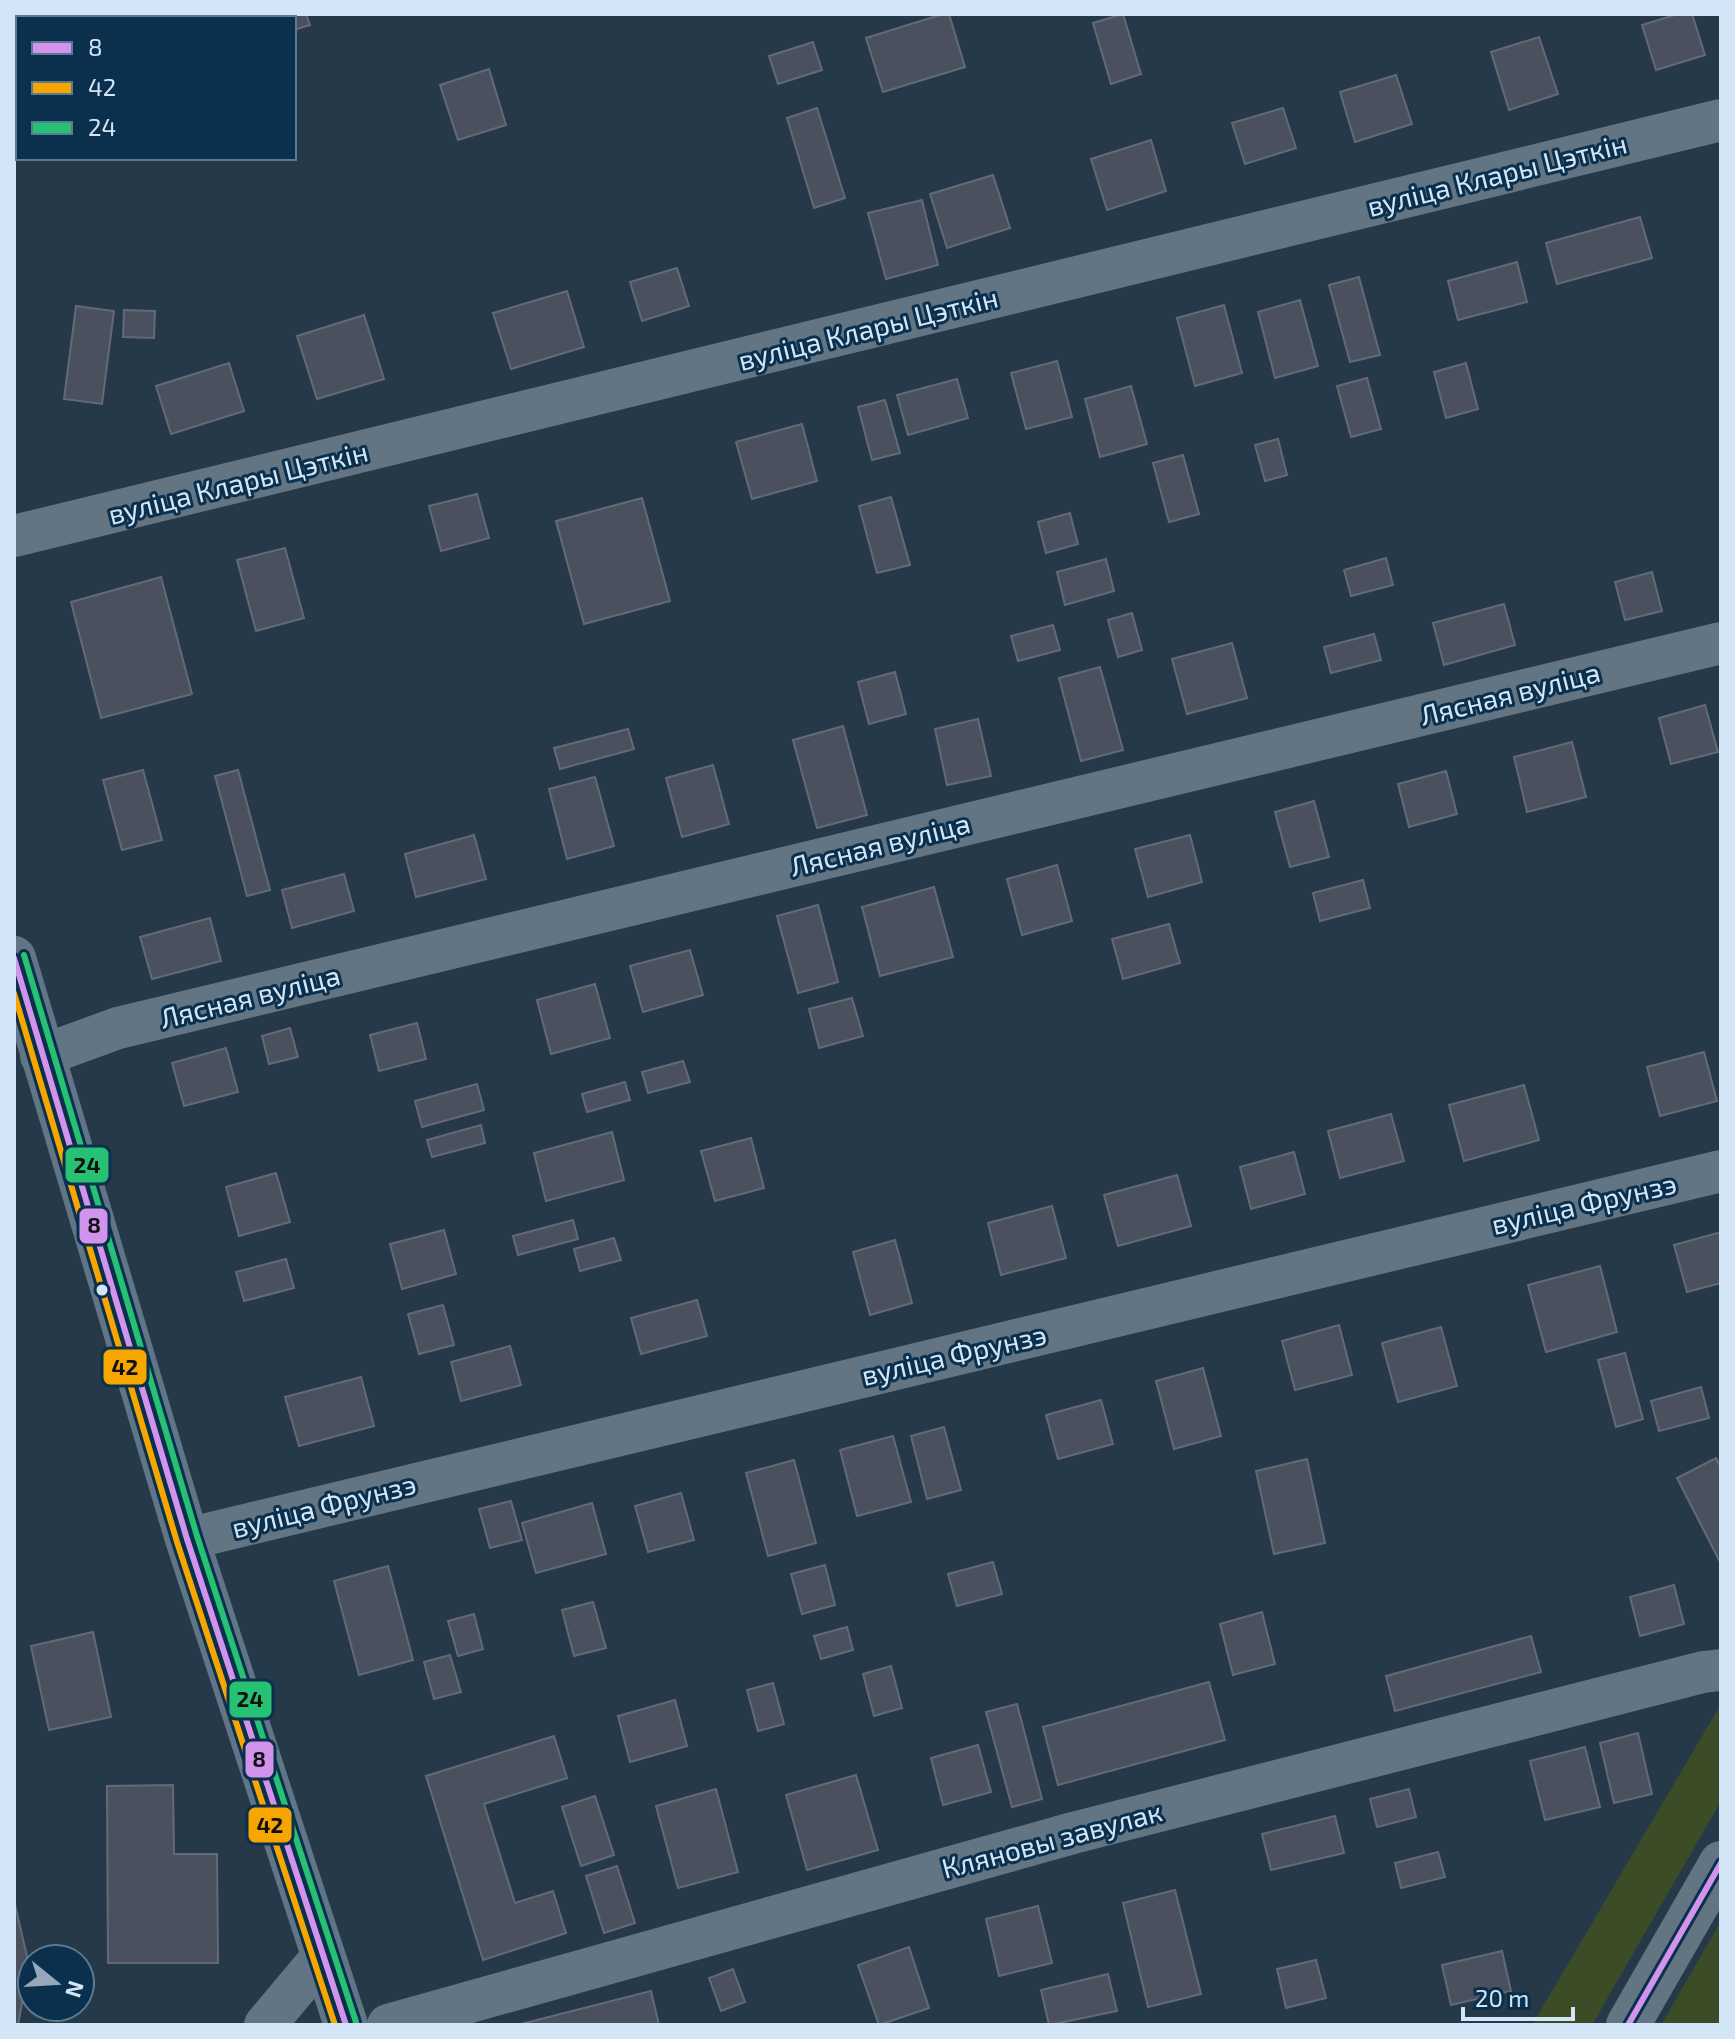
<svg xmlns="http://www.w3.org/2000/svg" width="1735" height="2039" viewBox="0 0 1735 2039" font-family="'Exo 2',sans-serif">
	<rect width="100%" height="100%" fill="#253949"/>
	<g fill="#3b4c27">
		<path d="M1721 1704V1801L1592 2025H1532Z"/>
		<path d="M1721 1921V2025H1661Z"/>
	</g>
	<g fill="#4b505f" stroke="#646978" stroke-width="2">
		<path d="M232 14H306L310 25 294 30V18H233Z"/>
		<path d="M943 14H949L965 67 883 92 866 38Z"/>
		<path d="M1123 14 1141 74 1111 84 1093 23Z"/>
		<path d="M1678 14H1692L1705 55 1656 70 1642 25Z"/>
		<path d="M1539 37 1558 94 1509 110 1491 52Z"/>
		<path d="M813 42 822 70 778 84 769 56Z"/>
		<path d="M489 69 506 125 458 140 440 85Z"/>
		<path d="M1396 75 1412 124 1355 142 1340 92Z"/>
		<path d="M817 108 845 198 814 208 787 118Z"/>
		<path d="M1283 108 1296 148 1245 164 1232 123Z"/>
		<path d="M1151 140 1166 191 1107 210 1091 159Z"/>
		<path d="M993 175 1010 228 947 248 930 194Z"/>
		<path d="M922 200 938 265 886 279 868 213Z"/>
		<path d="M1640 217 1652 258 1557 284 1546 243Z"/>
		<path d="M1517 262 1527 302 1458 320 1448 281Z"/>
		<path d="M677 268 689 306 642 321 630 282Z"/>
		<path d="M1359 277 1380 355 1350 362 1329 285Z"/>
		<path d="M567 291 584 347 511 369 493 313Z"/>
		<path d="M1300 300 1318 366 1275 378 1258 312Z"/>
		<path d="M1224 305 1242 373 1195 386 1177 318Z"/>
		<path d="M76 306 114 311 102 404 64 399Z"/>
		<path d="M124 310 155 311 154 338 123 337Z"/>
		<path d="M364 315 384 379 317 399 297 336Z"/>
		<path d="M1057 361 1072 417 1026 429 1011 373Z"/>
		<path d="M229 363 244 411 171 434 156 386Z"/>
		<path d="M1466 363 1478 409 1446 418 1434 372Z"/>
		<path d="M1367 378 1381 429 1351 437 1337 386Z"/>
		<path d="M957 379 968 418 908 435 897 395Z"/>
		<path d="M1131 386 1147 444 1100 457 1085 399Z"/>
		<path d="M885 400 900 453 872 460 858 407Z"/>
		<path d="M802 424 817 481 752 499 736 442Z"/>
		<path d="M1278 439 1287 475 1265 481 1255 445Z"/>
		<path d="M1183 455 1199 514 1169 522 1153 463Z"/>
		<path d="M477 494 489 538 441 551 429 506Z"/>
		<path d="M891 497 910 565 877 573 859 506Z"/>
		<path d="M642 498 670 601 584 624 556 521Z"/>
		<path d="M1070 513 1078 544 1046 553 1038 522Z"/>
		<path d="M285 548 304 618 256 631 237 560Z"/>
		<path d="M1386 558 1393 585 1351 596 1344 570Z"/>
		<path d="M1106 559 1114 591 1065 605 1057 572Z"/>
		<path d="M1652 572 1662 611 1625 620 1615 582Z"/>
		<path d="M161 577 192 694 101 718 71 602Z"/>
		<path d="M1504 604 1515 645 1444 665 1433 623Z"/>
		<path d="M1132 613 1142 650 1118 657 1108 620Z"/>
		<path d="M1053 625 1060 650 1018 661 1011 636Z"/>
		<path d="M1374 634 1381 660 1331 673 1324 647Z"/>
		<path d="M1232 643 1247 698 1187 714 1172 659Z"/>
		<path d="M1100 667 1123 750 1081 761 1059 678Z"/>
		<path d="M895 672 906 714 869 724 858 682Z"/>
		<path d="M1705 705 1718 752 1671 764 1659 718Z"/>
		<path d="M978 719 991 776 947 785 935 729Z"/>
		<path d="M843 726 867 815 817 828 793 740Z"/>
		<path d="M628 729 634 749 560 769 554 748Z"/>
		<path d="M1572 742 1586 797 1527 812 1514 757Z"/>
		<path d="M713 765 729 824 682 837 666 778Z"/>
		<path d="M143 770 162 840 122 850 103 780Z"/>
		<path d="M238 770 270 890 247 896 215 776Z"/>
		<path d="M1446 771 1457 814 1409 827 1398 784Z"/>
		<path d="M595 777 614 846 567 859 549 789Z"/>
		<path d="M1314 801 1329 857 1290 867 1275 812Z"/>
		<path d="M474 835 486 879 416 897 405 854Z"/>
		<path d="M1190 835 1202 882 1148 897 1135 849Z"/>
		<path d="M1057 865 1072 921 1022 935 1007 879Z"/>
		<path d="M344 874 354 911 292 928 282 890Z"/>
		<path d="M1363 880 1370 908 1320 921 1313 893Z"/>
		<path d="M934 887 953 957 880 976 862 907Z"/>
		<path d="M818 905 838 982 798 993 777 916Z"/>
		<path d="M210 918 221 961 152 979 140 937Z"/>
		<path d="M1169 924 1180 963 1123 979 1112 939Z"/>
		<path d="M690 950 703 995 643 1012 630 966Z"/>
		<path d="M595 984 610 1038 551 1054 537 1000Z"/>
		<path d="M852 998 863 1036 819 1048 809 1009Z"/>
		<path d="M417 1023 426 1059 379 1071 370 1035Z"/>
		<path d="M290 1028 298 1057 269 1064 262 1036Z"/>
		<path d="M226 1048 238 1092 184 1106 172 1063Z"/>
		<path d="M1704 1052 1717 1101 1660 1116 1647 1067Z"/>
		<path d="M683 1061 690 1082 648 1093 642 1072Z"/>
		<path d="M625 1082 630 1100 587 1112 582 1094Z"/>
		<path d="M477 1084 484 1110 422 1127 415 1101Z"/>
		<path d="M1524 1085 1539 1140 1464 1161 1449 1105Z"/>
		<path d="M1391 1114 1404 1161 1340 1178 1328 1131Z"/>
		<path d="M481 1125 485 1143 432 1157 427 1140Z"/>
		<path d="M612 1132 624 1180 546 1201 534 1153Z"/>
		<path d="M751 1138 764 1188 715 1201 701 1151Z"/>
		<path d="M1294 1152 1305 1194 1251 1209 1240 1167Z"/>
		<path d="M276 1173 290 1222 239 1236 226 1187Z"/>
		<path d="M1177 1175 1191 1226 1118 1246 1104 1195Z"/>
		<path d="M1052 1206 1066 1258 1001 1275 988 1223Z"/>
		<path d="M573 1220 578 1239 518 1255 513 1236Z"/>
		<path d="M444 1230 456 1274 402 1289 390 1244Z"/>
		<path d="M1721 1232V1283L1687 1292 1674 1245Z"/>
		<path d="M614 1238 621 1260 580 1271 574 1249Z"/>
		<path d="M895 1240 912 1303 870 1315 853 1252Z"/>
		<path d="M286 1259 294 1288 244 1301 236 1272Z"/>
		<path d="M1600 1266 1617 1332 1546 1352 1528 1285Z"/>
		<path d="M697 1300 707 1336 641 1354 631 1318Z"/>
		<path d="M443 1305 454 1345 419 1354 408 1314Z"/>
		<path d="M1339 1325 1352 1375 1295 1390 1282 1341Z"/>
		<path d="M1441 1327 1457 1386 1398 1402 1382 1343Z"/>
		<path d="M510 1346 521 1385 461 1401 451 1362Z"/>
		<path d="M1625 1353 1643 1419 1616 1427 1598 1360Z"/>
		<path d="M1203 1368 1221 1436 1174 1449 1156 1381Z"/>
		<path d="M361 1377 374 1426 299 1446 285 1397Z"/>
		<path d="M1701 1387 1709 1418 1659 1431 1651 1401Z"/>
		<path d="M1101 1400 1113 1444 1058 1459 1046 1415Z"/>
		<path d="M944 1427 961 1490 927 1499 911 1436Z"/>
		<path d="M893 1436 911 1502 857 1516 840 1450Z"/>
		<path d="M1716 1458 1721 1468 1720 1562 1677 1478Z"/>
		<path d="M1307 1459 1325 1543 1274 1554 1256 1471Z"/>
		<path d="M794 1460 816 1543 768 1556 746 1473Z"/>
		<path d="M681 1493 694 1540 648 1552 635 1506Z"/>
		<path d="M511 1501 522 1540 490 1548 479 1509Z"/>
		<path d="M592 1503 606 1554 536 1573 522 1523Z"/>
		<path d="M993 1562 1002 1594 957 1606 948 1574Z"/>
		<path d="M825 1565 835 1605 802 1614 791 1574Z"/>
		<path d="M388 1566 413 1660 359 1675 334 1581Z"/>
		<path d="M1674 1585 1684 1624 1640 1636 1630 1597Z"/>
		<path d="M593 1602 606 1648 574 1656 562 1610Z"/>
		<path d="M1262 1612 1275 1664 1233 1675 1220 1624Z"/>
		<path d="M474 1614 483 1649 458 1656 448 1621Z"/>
		<path d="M847 1627 853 1650 821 1659 814 1636Z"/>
		<path d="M93 1632 111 1717 49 1730 31 1646Z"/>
		<path d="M1531 1636 1541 1672 1395 1711 1386 1676Z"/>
		<path d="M450 1655 461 1692 434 1699 424 1662Z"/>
		<path d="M891 1666 902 1708 874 1716 863 1674Z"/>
		<path d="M1209 1682 1225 1740 1058 1785 1043 1727Z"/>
		<path d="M773 1683 784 1724 758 1731 747 1690Z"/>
		<path d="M675 1700 687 1746 630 1762 618 1716Z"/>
		<path d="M1017 1704 1042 1799 1012 1807 986 1712Z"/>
		<path d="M1638 1733 1652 1794 1614 1803 1600 1743Z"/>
		<path d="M554 1736 567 1778 484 1804 515 1903 553 1891 566 1933 483 1960 426 1776Z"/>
		<path d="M978 1745 991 1792 943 1805 931 1758Z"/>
		<path d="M1585 1747 1600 1807 1545 1820 1530 1761Z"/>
		<path d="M856 1775 878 1850 807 1870 786 1795Z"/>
		<path d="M173 1785 174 1854H217L218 1963H108L107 1786Z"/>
		<path d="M716 1789 738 1872 678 1888 656 1806Z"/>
		<path d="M1409 1789 1416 1817 1377 1827 1370 1799Z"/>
		<path d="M595 1796 614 1855 581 1866 562 1807Z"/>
		<path d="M1335 1816 1344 1853 1271 1870 1262 1834Z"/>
		<path d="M1438 1852 1445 1877 1401 1888 1395 1863Z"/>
		<path d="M617 1866 635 1923 604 1933 586 1876Z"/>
		<path d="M1175 1890 1201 1994 1148 2007 1123 1903Z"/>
		<path d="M14 1900 29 1965 18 2025H14Z"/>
		<path d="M1038 1906 1052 1963 999 1976 986 1919Z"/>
		<path d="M909 1947 929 2008 879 2025 858 1965Z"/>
		<path d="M1502 1951 1511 1991 1451 2005 1442 1965Z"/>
		<path d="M1316 1960 1326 1998 1286 2008 1277 1969Z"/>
		<path d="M733 1969 745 2002 721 2011 709 1978Z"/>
		<path d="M1108 1974 1117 2011 1049 2025 1041 1990Z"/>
		<path d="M651 1991 659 2025H517Z"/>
	</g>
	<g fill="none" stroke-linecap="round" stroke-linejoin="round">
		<g stroke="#637482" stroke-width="42">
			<path d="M14 536 1721 120"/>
			<path d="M41 1056 118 1028 1721 643"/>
			<path d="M187 1539 1721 1171"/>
			<path d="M265 2025 322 1957"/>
			<path d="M388 2025 1073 1833 1703 1672 1721 1670"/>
		</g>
		<path stroke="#637482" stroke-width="44" d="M1628 2025 1721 1863"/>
		<path stroke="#617587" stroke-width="44" d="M14 958 187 1539 346 2025"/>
		<defs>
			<g id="bus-1">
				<path d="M14 958 187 1539 346 2025"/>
				<path d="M1628 2025 1721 1863"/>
			</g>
			<path id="bus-2" d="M14 993 177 1542 335 2025"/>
			<path id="bus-3" d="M24 955 197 1536 356 2022"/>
		</defs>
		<use href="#bus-1" stroke="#0b304d" stroke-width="12"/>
		<use href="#bus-2" stroke="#0b304d" stroke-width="12"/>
		<use href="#bus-3" stroke="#0b304d" stroke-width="12"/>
		<use href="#bus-1" stroke="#d193ec" stroke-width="6"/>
		<use href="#bus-2" stroke="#f7a600" stroke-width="6"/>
		<use href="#bus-3" stroke="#26c172" stroke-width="6"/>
	</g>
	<circle fill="#d2e6f8" stroke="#0b304d" stroke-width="3" cx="102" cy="1290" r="7"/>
	<g text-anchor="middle" stroke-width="6" stroke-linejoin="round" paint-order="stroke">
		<g font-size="28" fill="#d2e6f8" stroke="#0b304d">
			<text transform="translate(1497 175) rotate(-14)" y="10">вуліца Клары Цэткін</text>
			<text transform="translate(868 329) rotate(-14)" y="10">вуліца Клары Цэткін</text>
			<text transform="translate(238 483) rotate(-14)" y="10">вуліца Клары Цэткін</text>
			<text transform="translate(1510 694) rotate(-14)" y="10">Лясная вуліца</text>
			<text transform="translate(880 845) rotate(-14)" y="10">Лясная вуліца</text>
			<text transform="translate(250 997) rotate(-14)" y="10">Лясная вуліца</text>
			<text transform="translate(1584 1204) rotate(-13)" y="10">вуліца Фрунзэ</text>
			<text transform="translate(954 1355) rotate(-13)" y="10">вуліца Фрунзэ</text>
			<text transform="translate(324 1506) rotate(-14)" y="10">вуліца Фрунзэ</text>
			<text transform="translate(1052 1840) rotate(-15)" y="10">Кляновы завулак</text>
		</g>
	</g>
	<g stroke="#0b304d" stroke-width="3">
		<rect x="64" y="1146" width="46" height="38" rx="8" fill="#26c172"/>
		<rect x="78" y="1207" width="31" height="38" rx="8" fill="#d193ec"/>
		<rect x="102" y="1348" width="46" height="38" rx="8" fill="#f7a600"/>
		<rect x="228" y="1680" width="45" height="39" rx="8" fill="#26c172"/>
		<rect x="244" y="1740" width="31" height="39" rx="8" fill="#d193ec"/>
		<rect x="247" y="1806" width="46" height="38" rx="8" fill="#f7a600"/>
	</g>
	<g font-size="22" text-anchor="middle" font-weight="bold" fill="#111">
		<text x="87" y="1173">24</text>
		<text x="94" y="1233">8</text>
		<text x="125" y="1375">42</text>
		<text x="250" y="1707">24</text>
		<text x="259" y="1767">8</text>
		<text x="270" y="1833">42</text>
	</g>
	<rect width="1735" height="2039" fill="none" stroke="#d2e6f8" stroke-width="32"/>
	<rect x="16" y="16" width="280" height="144" fill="#0b304d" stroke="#5b7991" stroke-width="2"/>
	<rect x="32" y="42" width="40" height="12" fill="#d193ec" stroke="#5b7991" stroke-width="2"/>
	<text x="88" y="56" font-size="24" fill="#d2e6f8">8</text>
	<rect x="32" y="82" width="40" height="12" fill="#f7a600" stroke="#5b7991" stroke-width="2"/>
	<text x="88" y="96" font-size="24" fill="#d2e6f8">42</text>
	<rect x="32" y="122" width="40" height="12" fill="#26c172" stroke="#5b7991" stroke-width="2"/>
	<text x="88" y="136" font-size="24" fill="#d2e6f8">24</text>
	<g transform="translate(56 1983) rotate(108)"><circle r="38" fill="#0b304d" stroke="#5b7991" stroke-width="2"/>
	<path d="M0-6L14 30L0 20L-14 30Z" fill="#95a9bb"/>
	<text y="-12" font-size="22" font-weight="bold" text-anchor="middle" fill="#d2e6f8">N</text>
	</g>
	<path d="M1463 2007v12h110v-12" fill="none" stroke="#d2e6f8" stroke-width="4"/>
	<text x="1475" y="2007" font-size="24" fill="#d2e6f8" stroke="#0b304d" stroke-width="6" paint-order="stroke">20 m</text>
</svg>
